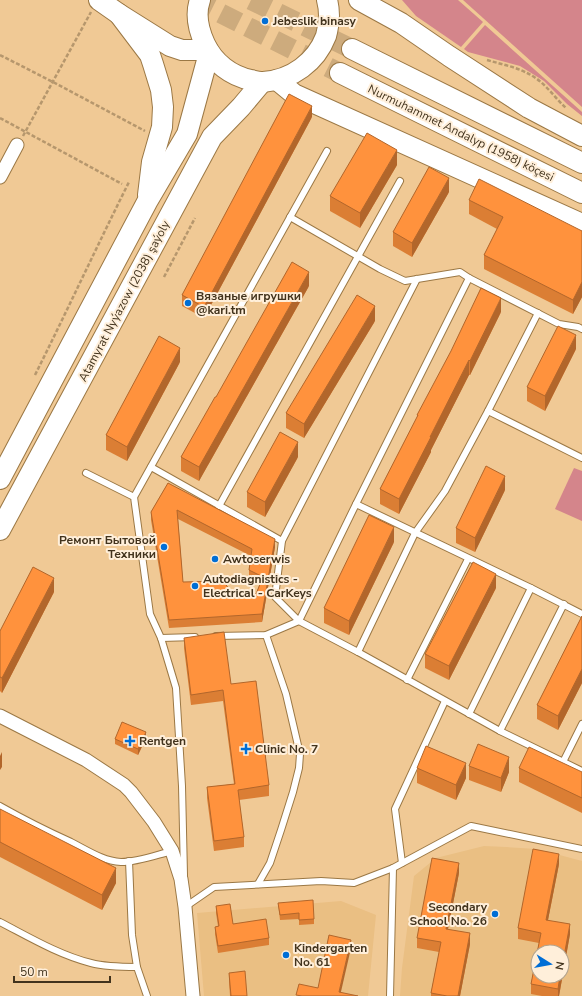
<svg xmlns="http://www.w3.org/2000/svg" width="582" height="996" viewBox="0 0 582 996" font-family="'Nunito Sans',sans-serif">
	<rect width="100%" height="100%" fill="#f0c995"/>
	<g fill="#eabf83" fill-rule="evenodd">
		<path d="M484 846 506 847 537 849 582 861V996H400L402 968 414 876 436 858ZM538 952H562V976H538Z"/>
		<path d="M341 901 376 915 368 996H204L197 913Z"/>
	</g>
	<g fill="#d4858b">
		<path d="M402 0H458L483 22 461 47 416 16Z"/>
		<path d="M463 0H582V107Z"/>
		<path d="M485 25 582 112V116L567 104 544 81 520 66 468 52 464 49Z"/>
		<path d="M574 468 582 471V521L555 509Z"/>
	</g>
	<g fill="none" stroke-linecap="round" stroke-linejoin="round">
		<g stroke="#cdab7d" stroke-width="20" stroke-dasharray="20 10" stroke-linecap="butt">
			<path d="M194 0 340 73"/>
			<path d="M251 0 352 49"/>
		</g>
		<defs>
			<g id="service">
				<path d="M290 217 380 269 405 281 460 272 469 278 559 324 578 327 582 329"/>
				<path d="M488 411 582 458"/>
				<path d="M151 467 282 541 275 597 299 621 356 504 531 588 582 614"/>
				<path d="M86 473 134 497 150 614 161 638 176 688 182 786 184 875"/>
				<path d="M134 497 327 151"/>
				<path d="M356 504 469 278"/>
				<path d="M219 506 400 181"/>
				<path d="M282 541 417 279"/>
				<path d="M216 636 266 635 299 621 358 652 500 731 582 771"/>
				<path d="M161 638 195 637"/>
				<path d="M358 652 415 533 445 491 488 411 538 313"/>
				<path d="M407 680 468 559"/>
				<path d="M469 714 531 588"/>
				<path d="M500 731 564 604"/>
				<path d="M563 762 582 724"/>
				<path d="M0 806C23 819 47 831 71 842 87 850 103 861 121 862 138 862 156 855 172 851"/>
				<path d="M129 861 132 935 137 967"/>
				<path d="M402 863 395 809 445 701"/>
				<path d="M258 884 270 863 281 830 293 792 299 768 300 754 286 694 266 635"/>
				<path d="M185 907 214 887 321 881 354 883 393 868 471 826 582 849"/>
				<path d="M0 922C29 937 59 955 91 963 106 967 122 967 137 967L147 996"/>
				<path d="M390 996 393 868"/>
			</g>
			<g id="minor">
				<path d="M0 177 17 145"/>
				<path d="M0 716 86 760 124 785 131 792 154 822 172 851 181 879 185 907 193 996"/>
			</g>
			<g id="primary">
				<path d="M99 0 119 14 170 46 182 50H208"/>
				<path d="M200 0C195 14 199 31 205 44 214 63 231 76 251 80 255 81 260 82 263 82 292 80 316 62 326 36 329 25 330 11 327 0"/>
				<path d="M359 0 401 23 449 56 529 108 582 136"/>
				<path d="M119 14 150 55 153 64 161 90 163 107 162 127 152 162 148 195"/>
				<path d="M352 49 582 163"/>
				<path d="M340 73 582 193"/>
				<path d="M277 80 294 94 582 224"/>
				<path d="M0 479 147 202 187 134 209 53"/>
				<path d="M0 530 212 137 241 107 262 82"/>
			</g>
		</defs>
		<use href="#service" stroke="#9b7845" stroke-width="8"/>
		<use href="#minor" stroke="#9b7845" stroke-width="15"/>
		<use href="#primary" stroke="#9b7845" stroke-width="22"/>
		<g stroke="#b6976d" stroke-width="2.5" stroke-dasharray="4 2" stroke-linecap="butt">
			<path d="M0 55 53 82 145 131"/>
			<path d="M487 60C504 65 522 68 537 79 548 87 556 99 566 108"/>
			<path d="M0 118 122 184"/>
			<path d="M23 136 91 12"/>
			<path d="M164 277 195 218"/>
			<path d="M35 375C67 311 97 246 129 182"/>
		</g>
		<use href="#service" stroke="#fff" stroke-width="6"/>
		<use href="#minor" stroke="#fff" stroke-width="13"/>
		<use href="#primary" stroke="#fff" stroke-width="20"/>
	</g>
	<g fill="#db7e34" fill-rule="evenodd">
		<path d="M312 117 204 318 182 306V295Z"/>
		<path d="M397 165 360 228 330 211V196Z"/>
		<path d="M449 192 412 257 393 246V232Z"/>
		<path d="M469 200 582 231V297L573 314 484 269V255L497 229 469 214Z"/>
		<path d="M309 286 199 481 181 471V457L216 397Z"/>
		<path d="M501 312 470 375H469L431 450V452L399 514 380 504V489L417 418V415Z"/>
		<path d="M375 321 304 438 286 428V413Z"/>
		<path d="M576 349 545 411 527 401V387Z"/>
		<path d="M180 362 127 461 106 450V435Z"/>
		<path d="M298 457 265 517 247 507V492Z"/>
		<path d="M168 483 275 547 262 622 169 628 151 520V512ZM178 519 251 556 249 570V578L260 583 256 594H233L183 582Z"/>
		<path d="M505 490 475 552 456 543V528Z"/>
		<path d="M394 542 349 635 324 623V608Z"/>
		<path d="M496 588 449 680 425 668V654Z"/>
		<path d="M54 592 2 693 0 691V631Z"/>
		<path d="M582 616V683L558 730 537 719V705Z"/>
		<path d="M184 638 231 684 269 785V796L239 800 244 837V847L214 851 207 798V787L234 784 223 701 191 705 184 648Z"/>
		<path d="M146 738 138 755 115 744V739Z"/>
		<path d="M469 766 509 772 501 792 469 780Z"/>
		<path d="M417 768 466 778 456 800 417 783Z"/>
		<path d="M519 768 582 772V813L519 782Z"/>
		<path d="M0 809 116 883 102 910 0 857Z"/>
		<path d="M559 864 548 920 570 934 559 996H542L531 994V984L539 943 518 939V928Z"/>
		<path d="M459 873 448 929 470 944 460 996H431V993L439 952 417 948V938Z"/>
		<path d="M278 903 314 919V924L299 925V919L280 920Z"/>
		<path d="M216 906 233 924 269 938V945L218 953 215 934V927L218 926 216 913Z"/>
		<path d="M229 973 247 996H230L229 981Z"/>
	</g>
	<g fill="#b2662b">
		<path d="M312 106V117L204 318V307Z"/>
		<path d="M397 150V165L360 228V213Z"/>
		<path d="M449 178V192L412 257V243Z"/>
		<path d="M309 272V286L199 481V467Z"/>
		<path d="M582 282V297L573 314V300Z"/>
		<path d="M501 298V312L470 375V361Z"/>
		<path d="M375 306V321L304 438V424Z"/>
		<path d="M576 335V349L545 411V396Z"/>
		<path d="M180 348V362L127 461V447Z"/>
		<path d="M469 360V375L431 450V452L399 514V499L430 437Z"/>
		<path d="M298 442V457L265 517V502Z"/>
		<path d="M505 476V490L475 552V538Z"/>
		<path d="M394 527V542L349 635V621Z"/>
		<path d="M275 539V547L262 622V614Z"/>
		<path d="M496 574V588L449 680V666Z"/>
		<path d="M54 578V592L2 693V678Z"/>
		<path d="M582 669V683L558 730V716Z"/>
		<path d="M146 732V738L138 755V749Z"/>
		<path d="M2 752V767L0 770V756Z"/>
		<path d="M509 757V772L501 792V778Z"/>
		<path d="M466 763V778L456 800V785Z"/>
		<path d="M559 854V864L546 930V920Z"/>
		<path d="M459 863V873L446 939V929Z"/>
		<path d="M116 868V883L102 910V895Z"/>
		<path d="M570 924V934L559 996H558V989L560 976H562V967Z"/>
		<path d="M470 933V944L460 996H458Z"/>
		<path d="M351 940V948L340 996 339 992Z"/>
	</g>
	<g fill="#ff923d" stroke="#b2662b" fill-rule="evenodd">
		<path d="M289 94 312 106 204 307 182 295Z"/>
		<path d="M367 133 397 150 360 213 330 196Z"/>
		<path d="M429 167 449 178 412 243 393 232Z"/>
		<path d="M479 179 582 231V282L573 300 484 255 503 217 469 200Z"/>
		<path d="M292 262 309 272 199 467 181 457 215 397H216Z"/>
		<path d="M481 288 501 298 470 361 469 360 430 437H431L399 499 380 489 418 415H417L451 351Z"/>
		<path d="M357 295 375 306 304 424 286 413Z"/>
		<path d="M558 326 576 335 545 396 527 387Z"/>
		<path d="M159 336 180 348 127 447 106 435Z"/>
		<path d="M280 432 298 442 265 502 247 492Z"/>
		<path d="M486 466 505 476 475 538 456 528Z"/>
		<path d="M168 483 275 539 262 614 169 620 151 512ZM177 510 252 549 249 570 263 577 256 594H233L223 581 183 582Z"/>
		<path d="M369 515 394 527 349 621 324 608Z"/>
		<path d="M473 562 496 574 449 666 425 654Z"/>
		<path d="M33 567 54 578 2 678 0 677V631Z"/>
		<path d="M582 616V669L558 716 537 705Z"/>
		<path d="M224 632 231 684 256 681 269 785 238 790 244 837 214 841 207 787 235 784 223 690 191 695 184 638Z"/>
		<path d="M122 722 146 732 138 749 115 739Z"/>
		<path d="M478 744 509 757 501 778 469 766Z"/>
		<path d="M426 746 466 763 456 785 417 768Z"/>
		<path d="M529 747 582 772V798L519 768Z"/>
		<path d="M0 809 116 868 102 895 0 842Z"/>
		<path d="M533 849 559 854 546 920 570 924 562 967V952H538V976H560L558 989 531 984 541 933 518 928Z"/>
		<path d="M432 858 459 863 446 929 470 933 458 996H447L431 993 441 942 417 938Z"/>
		<path d="M313 900 314 919 299 920V913L280 915 278 903Z"/>
		<path d="M230 904 233 924 266 919 269 938 218 946 215 927 219 926 216 906Z"/>
		<path d="M329 935 351 940 339 992 358 996H302L296 995 299 984 318 988Z"/>
		<path d="M245 971 247 996H231L229 973Z"/>
	</g>
	<g fill="#006ed6" stroke="#ffefda" stroke-width="1.5">
		<circle cx="265" cy="21" r="4"/>
		<circle cx="188" cy="303" r="4"/>
		<circle cx="164" cy="547" r="4"/>
		<circle cx="215" cy="559" r="4"/>
		<circle cx="195" cy="586" r="4"/>
		<path d="M128 735h4v4h4v4h-4v4h-4v-4h-4v-4h4z"/>
		<path d="M244 743h4v4h4v4h-4v4h-4v-4h-4v-4h4z"/>
		<circle cx="495" cy="914" r="4"/>
		<circle cx="286" cy="955" r="4"/>
	</g>
	<g text-anchor="middle" stroke-width="4" stroke-linejoin="round" paint-order="stroke">
		<g font-size="12" font-weight="bold" fill="#42331d" stroke="#ffefda" text-anchor="start">
			<text x="273" y="25">Jebeslik binasy</text>
			<text x="196" y="300">Вязаные игрушки<tspan x="196" dy="14">@kari.tm</tspan></text>
			<text x="156" y="544" text-anchor="end">Ремонт Бытовой<tspan x="156" dy="14">Техники</tspan></text>
			<text x="223" y="563">Awtoserwis</text>
			<text x="203" y="583">Autodiagnistics -<tspan x="203" dy="14">Electrical - CarKeys</tspan></text>
			<text x="139" y="745">Rentgen</text>
			<text x="255" y="753">Clinic No. 7</text>
			<text x="487" y="911" text-anchor="end">Secondary<tspan x="487" dy="14">School No. 26</tspan></text>
			<text x="294" y="952">Kindergarten<tspan x="294" dy="14">No. 61</tspan></text>
		</g>
		<g font-size="12" fill="#42331d" stroke="#ffefda">
			<text transform="translate(461 133) rotate(26)" y="4">Nurmuhammet Andalyp (1958) köçesi</text>
			<text transform="translate(124 301) rotate(-62)" y="4">Atamyrat Nyýazow (2038) şaýoly</text>
		</g>
	</g>
	<g transform="translate(550 964) rotate(101)"><circle r="19" fill="#ffefda" stroke="#b3a48e"/>
	<path d="M0-3L7 15L0 10L-7 15Z" fill="#006ed6"/>
	<text y="-6" font-size="11" font-weight="bold" text-anchor="middle" fill="#42331d">N</text>
	</g>
	<path d="M14 976v6h96v-6" fill="none" stroke="#42331d" stroke-width="2"/>
	<text x="20" y="976" font-size="12" fill="#42331d" stroke="#ffefda" stroke-width="3" paint-order="stroke">50 m</text>
</svg>
